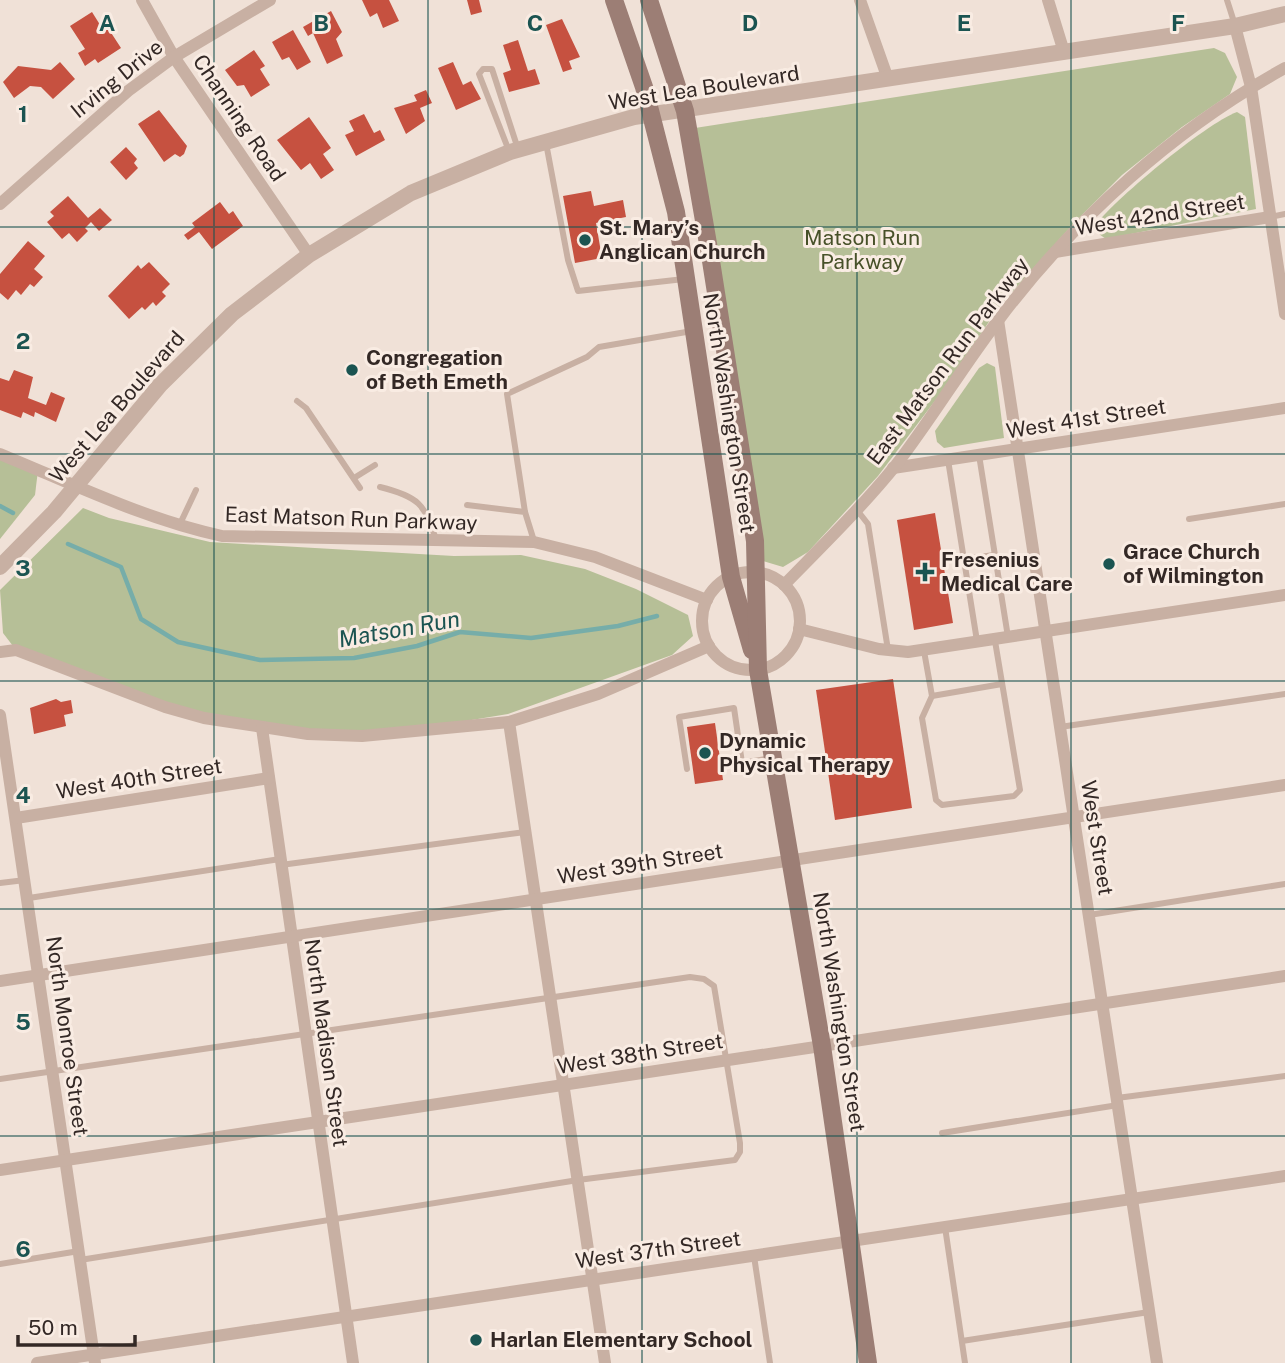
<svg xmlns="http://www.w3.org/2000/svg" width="1285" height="1363" viewBox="0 0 1285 1363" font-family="'Public Sans',sans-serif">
	<rect width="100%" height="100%" fill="#f0e1d7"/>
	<g fill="#b6bf97">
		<path d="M1214 48 1225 53 1237 77 1230 94 1182 127 1122 175 1073 224 998 308 947 385 878 476 808 552 783 567 763 561 695 128Z"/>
		<path d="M1237 112 1245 117 1256 209 1106 239 1092 229C1112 201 1205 124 1237 112Z"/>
		<path d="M987 363 995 367 1004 438 944 448 937 442 935 431 979 368Z"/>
		<path d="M0 454 38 470 35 495 0 539Z"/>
		<path d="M83 508 109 518 210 542 454 556 521 555 585 569 636 589 688 615 693 636 672 655 508 714 399 732 330 735 217 720 16 650 3 633 0 590Z"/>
	</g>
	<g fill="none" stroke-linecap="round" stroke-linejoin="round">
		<g stroke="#76ada9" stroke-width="4.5">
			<path d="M0 506 13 513"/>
			<path d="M68 544 121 567 141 619 178 642 260 660 354 658 417 646 460 632 531 638 618 626 657 616"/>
		</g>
	</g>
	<g fill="#c65140">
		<path d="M362 0H389L399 21 383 28 377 13 370 17Z"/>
		<path d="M467 0H479L482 12 471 15Z"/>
		<path d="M331 11 342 32 336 39 343 56 327 64 313 33 308 36 303 27Z"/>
		<path d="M92 12 102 28 106 25 121 48 98 63 95 59 85 66 78 53 85 49 70 26Z"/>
		<path d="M562 19 580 57 569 61 572 69 563 72 546 25Z"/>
		<path d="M293 30 311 62 297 70 289 57 282 60 272 42Z"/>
		<path d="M518 40 528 71 535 69 540 84 509 92 503 73 511 70 503 45Z"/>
		<path d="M254 50 265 66 260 69 270 85 251 97 244 85 237 86 225 70Z"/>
		<path d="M60 62 75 79 53 99 41 87 30 86 14 98 3 82 18 66 51 70Z"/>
		<path d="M453 62 463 85 471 81 481 99 456 110 438 68Z"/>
		<path d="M426 90 432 103 420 108 425 121 406 134 394 108 417 101 414 95Z"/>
		<path d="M159 110 187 146 184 154 180 157 175 154 164 162 138 124Z"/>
		<path d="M364 114 374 133 380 130 385 140 356 156 345 135 354 131 349 121Z"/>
		<path d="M309 117 331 148 323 154 334 170 321 179 310 163 301 170 277 140Z"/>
		<path d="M126 147 137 159 134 163 138 168 126 180 110 162Z"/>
		<path d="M591 191 594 206 623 200 626 217 596 223 602 258 575 263 563 196Z"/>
		<path d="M68 196 88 218 100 208 112 220 99 231 91 222 85 228 88 231 77 242 69 233 62 239 47 222 54 216 50 212Z"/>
		<path d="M220 202 229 214 233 211 243 226 212 249 199 232 188 240 184 235 195 227 192 223Z"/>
		<path d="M28 241 45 256 34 269 43 277 34 287 30 284 21 295 16 290 8 300 0 293V274Z"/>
		<path d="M149 262 170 284 162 292 166 296 156 306 153 302 145 310 142 307 129 319 108 296 138 265 141 269Z"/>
		<path d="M14 370 33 377 28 398 46 405 51 392 65 398 56 422 35 412 34 417 23 412 21 418 0 410V378L9 381Z"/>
		<path d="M935 513 953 623 914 630 897 520Z"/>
		<path d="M893 679 912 808 835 820 816 690Z"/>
		<path d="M56 699 61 702 71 700 73 713 64 715 66 726 34 734 30 708Z"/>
		<path d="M715 723 723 780 695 784 687 727Z"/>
	</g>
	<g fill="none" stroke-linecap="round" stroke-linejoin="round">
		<g stroke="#c8b0a3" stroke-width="6">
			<path d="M1227 0 1235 25"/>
			<path d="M546 143 568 260 578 291 684 279"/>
			<path d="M509 151 479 74 483 69H492L518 149"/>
			<path d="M1270 217 1285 214"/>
			<path d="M297 401 306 408 360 488"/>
			<path d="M979 455 1008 637"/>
			<path d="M948 460 977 641"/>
			<path d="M354 478 375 465"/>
			<path d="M380 487C417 496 426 504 436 540"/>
			<path d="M467 505 525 512 534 541"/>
			<path d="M857 510 868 524 888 650"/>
			<path d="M525 512 507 394 587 357 599 347 692 331"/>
			<path d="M1189 519 1285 504"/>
			<path d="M179 526 196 490"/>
			<path d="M965 559 994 555"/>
			<path d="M924 651 932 696 922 718 936 800 942 805 1014 796 1020 790 995 641"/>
			<path d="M932 696 1002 684"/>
			<path d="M1060 727 1285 694"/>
			<path d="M687 769 679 717 734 708 742 763 771 758"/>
			<path d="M281 865 525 832"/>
			<path d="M0 883 25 880"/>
			<path d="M29 898 280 859"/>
			<path d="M1089 915 1285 884"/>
			<path d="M0 1079 690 977 704 979 714 986 740 1143V1152L735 1160 578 1180 80 1260"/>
			<path d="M1117 1098 1285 1076"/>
			<path d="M942 1133 1118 1105"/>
			<path d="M945 1227 965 1363"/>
			<path d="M754 1256 770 1363"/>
			<path d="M0 1264 79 1251"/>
			<path d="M962 1341 1149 1312"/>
		</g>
		<g stroke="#c8b0a3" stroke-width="12">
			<path d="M142 0 174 57 309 255"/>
			<path d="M860 0 888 79"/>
			<path d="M1048 0 1064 52"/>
			<path d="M1235 26 1251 87 1285 314"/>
			<path d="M0 204 128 91 174 57 270 0"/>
			<path d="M1055 252 1270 217"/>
			<path d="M998 320 1157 1363"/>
			<path d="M0 454C73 484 144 519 222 536L534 542 595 557 707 600"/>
			<path d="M893 468 1285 408"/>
			<circle cx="751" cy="621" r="49"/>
			<path d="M784 585C822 546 862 507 896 465 933 417 963 366 1000 318 1076 218 1174 129 1285 68"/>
			<path d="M799 629 879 649 908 652 1285 595"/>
			<path d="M0 652 16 650 165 707 204 718 308 734 362 736 509 722 598 694 709 646"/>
			<path d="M0 715 95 1363"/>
			<path d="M509 722 605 1363"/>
			<path d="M262 728 353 1363"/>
			<path d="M16 818 269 778"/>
			<path d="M0 981 1285 785"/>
			<path d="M0 1170 1285 976"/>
			<path d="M37 1363 1285 1176"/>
		</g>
		<path stroke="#c8b0a3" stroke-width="16" d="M0 567 54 512 160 385 232 314 309 255 411 193 510 152 634 117 1235 26 1285 14"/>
		<g stroke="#9c7e75" stroke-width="18">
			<path d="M614 0 644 87 676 212 731 577 752 650"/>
			<path d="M649 0 685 111 711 261 755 541 758 670 822 1046 868 1363"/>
		</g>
	</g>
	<path fill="none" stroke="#1b5451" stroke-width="2" stroke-opacity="0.55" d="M214 0V1363M428 0V1363M642 0V1363M857 0V1363M1071 0V1363M0 227H1285M0 454H1285M0 681H1285M0 909H1285M0 1136H1285"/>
	<g fill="#1b5451" stroke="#f9ece3" stroke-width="2.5">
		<circle cx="585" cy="240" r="7"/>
		<circle cx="352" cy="370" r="7"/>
		<circle cx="1109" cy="564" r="7"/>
		<path d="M921.5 561.5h7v7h7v7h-7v7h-7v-7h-7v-7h7z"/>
		<circle cx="705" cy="753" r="7"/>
		<circle cx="476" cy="1340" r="7"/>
	</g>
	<g text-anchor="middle" stroke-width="6" stroke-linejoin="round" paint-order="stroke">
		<g font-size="21" fill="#332825" stroke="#f9ece3">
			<text transform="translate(117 79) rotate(-39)" y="7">Irving Drive</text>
			<text transform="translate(704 88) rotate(-9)" y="7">West Lea Boulevard</text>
			<text transform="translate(239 118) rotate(56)" y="7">Channing Road</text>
			<text transform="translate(1160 215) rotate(-9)" y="7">West 42nd Street</text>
			<text transform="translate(948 361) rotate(-53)" y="7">East Matson Run Parkway</text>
			<text transform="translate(117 407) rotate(-49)" y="7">West Lea Boulevard</text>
			<text transform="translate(729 413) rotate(81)" y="7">North Washington Street</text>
			<text transform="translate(1086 419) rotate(-9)" y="7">West 41st Street</text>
			<text transform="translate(351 519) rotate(2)" y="7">East Matson Run Parkway</text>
			<text transform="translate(139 779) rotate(-9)" y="7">West 40th Street</text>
			<text transform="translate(1097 838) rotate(81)" y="7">West Street</text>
			<text transform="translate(640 864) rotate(-9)" y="7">West 39th Street</text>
			<text transform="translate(839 1012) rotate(81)" y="7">North Washington Street</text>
			<text transform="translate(67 1036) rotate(82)" y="7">North Monroe Street</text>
			<text transform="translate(326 1043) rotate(82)" y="7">North Madison Street</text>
			<text transform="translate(640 1054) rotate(-9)" y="7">West 38th Street</text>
			<text transform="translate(658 1250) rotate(-8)" y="7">West 37th Street</text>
		</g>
		<g font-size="21" font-weight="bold" fill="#332825" stroke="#f9ece3" text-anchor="start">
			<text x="599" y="235">St. Mary’s<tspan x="599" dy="24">Anglican Church</tspan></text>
			<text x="366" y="365">Congregation<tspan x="366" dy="24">of Beth Emeth</tspan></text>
			<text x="1123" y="559">Grace Church<tspan x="1123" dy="24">of Wilmington</tspan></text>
			<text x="941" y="567">Fresenius<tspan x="941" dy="24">Medical Care</tspan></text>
			<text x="719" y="748">Dynamic<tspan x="719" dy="24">Physical Therapy</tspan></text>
			<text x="490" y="1347">Harlan Elementary School</text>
		</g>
		<g font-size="21" fill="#475129" stroke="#f9ece3">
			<text x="862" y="245">Matson Run<tspan x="862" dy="24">Parkway</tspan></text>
		</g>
		<g font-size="23" font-style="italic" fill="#1b5451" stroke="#f9ece3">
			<text transform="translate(399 629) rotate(-10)" y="8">Matson Run</text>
		</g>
	</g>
	<g font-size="23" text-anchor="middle" font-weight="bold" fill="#1b5451" stroke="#f9ece3" stroke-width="6" stroke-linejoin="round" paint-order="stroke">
		<text x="107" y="31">A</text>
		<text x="321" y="31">B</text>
		<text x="535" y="31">C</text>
		<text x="750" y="31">D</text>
		<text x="964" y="31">E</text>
		<text x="1178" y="31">F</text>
		<text x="23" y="122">1</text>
		<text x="23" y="349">2</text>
		<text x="23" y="576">3</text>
		<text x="23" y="803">4</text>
		<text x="23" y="1030">5</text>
		<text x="23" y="1257">6</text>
	</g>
	<path d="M18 1335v10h117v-10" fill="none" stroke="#332825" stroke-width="3.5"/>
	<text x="28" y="1335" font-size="21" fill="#332825" stroke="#f9ece3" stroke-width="5" paint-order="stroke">50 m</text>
</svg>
